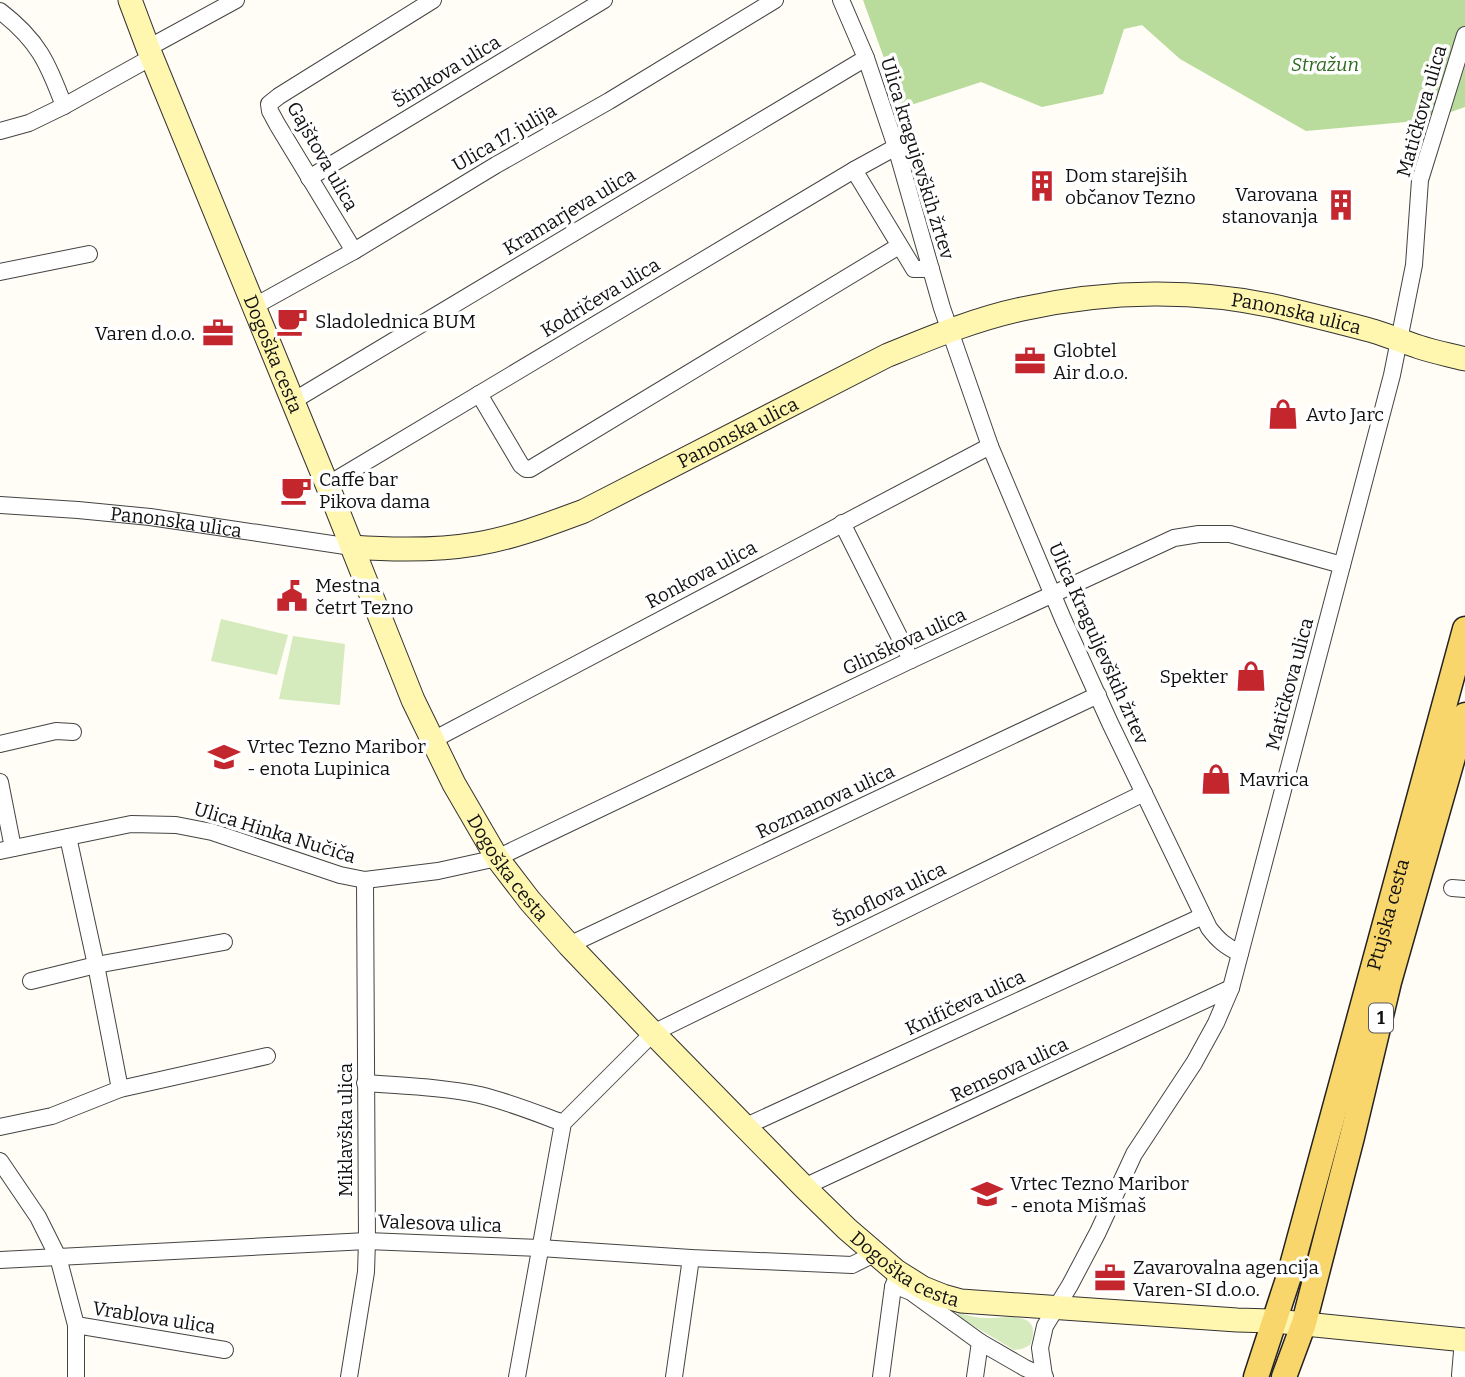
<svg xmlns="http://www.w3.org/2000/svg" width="1465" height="1377" viewBox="0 0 1465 1377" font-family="Bitter,serif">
	<rect width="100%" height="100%" fill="#fffdf5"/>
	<g fill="#d5ebbd">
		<path d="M221 619 288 635 277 675 211 661Z"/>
		<path d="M293 636 345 644 340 705 279 699Z"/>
		<path d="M959 1312C968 1316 977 1318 987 1318 1007 1318 1044 1310 1030 1345L1022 1349 1014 1350 957 1316Z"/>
	</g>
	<path fill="#b9dc9c" d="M863 0H1465V107L1428 120 1306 131 1180 59 1142 25 1124 29 1103 94 1042 107 981 82 902 108Z"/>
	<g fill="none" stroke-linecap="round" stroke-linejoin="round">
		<defs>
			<g id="street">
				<path d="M841 0 866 58 896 147 942 308 990 446 1063 619 1110 723 1209 928C1218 940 1226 947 1240 953"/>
				<path d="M0 11C38 40 48 63 64 106"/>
				<path d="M148 48 236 0"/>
				<path d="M0 131 29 123 64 106 152 57"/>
				<path d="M854 170 914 269H931"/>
				<path d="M309 178 604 0"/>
				<path d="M354 251 277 124 270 111 269 104 279 96 433 0"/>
				<path d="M0 272 89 254"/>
				<path d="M253 307 354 251 496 165 609 101 775 0"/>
				<path d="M479 394 521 465 526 469H530L899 246"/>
				<path d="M293 401 866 58"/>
				<path d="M327 485 854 170 896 147"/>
				<path id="s1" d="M0 505 78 510 150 517 352 547"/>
				<path d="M842 523 911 660"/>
				<path d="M433 740 990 446"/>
				<path d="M0 744 56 731 73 732"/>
				<path d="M0 782 13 848"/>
				<path d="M68 837 96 965 120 1089"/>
				<path d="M0 851 131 824 176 825 212 832 340 875 365 880 438 871 497 858 911 660 1174 538 1199 534H1230L1342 565"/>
				<path d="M1452 888 1465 889"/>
				<path d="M569 945 1098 695"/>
				<path d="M31 981 96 965 224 942"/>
				<path d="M365 1083C403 1086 443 1087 480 1095 509 1102 536 1113 563 1123"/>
				<path d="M0 1127 52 1116 120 1089 267 1056"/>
				<path d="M744 1127 1203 916"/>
				<path d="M0 1161 38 1217 58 1257 76 1325V1377"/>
				<path d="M804 1187 1231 988"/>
				<path d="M0 1260 367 1241 540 1248 691 1258 852 1265 876 1253"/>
				<path d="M893 1287H899L911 1292 980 1342 1025 1368 1045 1377"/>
				<path d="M76 1325 225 1350"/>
				<path d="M1460 1375 1463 1340"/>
				<path d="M1044 1376 1040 1348 1045 1326 1070 1285 1098 1232 1134 1154 1194 1063 1216 1023 1231 988 1392 375 1414 265 1420 180 1465 35"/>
				<path d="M349 1377 366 1272 367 1241 365 880"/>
				<path d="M517 1377 563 1123 653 1033 1144 793"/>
				<path d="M674 1377 691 1258"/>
				<path d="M881 1377 893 1287 896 1279"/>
				<path d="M975 1377 980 1342"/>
			</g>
			<g id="secondary">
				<path id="s2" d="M130 0 148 48 335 504 413 700 454 784 497 858 530 901 569 945 653 1033 804 1187 847 1229 896 1271 923 1288 943 1296 961 1301 1237 1320 1275 1321 1465 1340"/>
				<path id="s3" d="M352 547C394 550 435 551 476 544 513 538 549 524 584 511L886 356C930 338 975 319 1022 309 1108 290 1200 288 1286 309 1315 316 1344 323 1373 331 1389 336 1404 342 1419 347 1434 352 1450 355 1465 359"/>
			</g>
			<g id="primary">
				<path id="s4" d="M1256 1377 1290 1273 1465 629"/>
				<path d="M1284 1377 1304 1323 1352 1137 1389 982 1465 715"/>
			</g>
		</defs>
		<use href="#street" stroke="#444" stroke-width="18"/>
		<use href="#secondary" stroke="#333" stroke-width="25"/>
		<use href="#primary" stroke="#222" stroke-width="27"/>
		<use href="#street" stroke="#fff" stroke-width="16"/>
		<use href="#secondary" stroke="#fff6b0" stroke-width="23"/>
		<use href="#primary" stroke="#f9d66b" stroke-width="24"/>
	</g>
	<defs>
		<symbol id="building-bare" viewBox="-9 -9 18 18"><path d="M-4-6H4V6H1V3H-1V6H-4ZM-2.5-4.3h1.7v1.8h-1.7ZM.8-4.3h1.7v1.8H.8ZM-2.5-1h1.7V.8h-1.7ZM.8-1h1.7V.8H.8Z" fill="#c4262e" stroke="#fff" stroke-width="2.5" paint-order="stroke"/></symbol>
		<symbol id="cafe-bare" viewBox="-9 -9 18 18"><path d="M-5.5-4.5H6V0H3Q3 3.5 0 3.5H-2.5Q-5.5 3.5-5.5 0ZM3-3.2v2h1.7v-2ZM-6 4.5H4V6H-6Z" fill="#c4262e" stroke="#fff" stroke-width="2.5" paint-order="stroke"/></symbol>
		<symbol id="office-bare" viewBox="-9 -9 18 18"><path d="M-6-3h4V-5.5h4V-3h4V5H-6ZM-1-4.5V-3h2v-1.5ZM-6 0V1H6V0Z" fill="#c4262e" stroke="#fff" stroke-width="2.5" paint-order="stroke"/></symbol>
		<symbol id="shop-bare" viewBox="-9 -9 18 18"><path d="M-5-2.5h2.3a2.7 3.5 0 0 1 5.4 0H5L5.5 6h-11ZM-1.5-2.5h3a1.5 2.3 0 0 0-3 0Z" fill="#c4262e" stroke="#fff" stroke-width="2.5" paint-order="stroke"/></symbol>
		<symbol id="civic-bare" viewBox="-9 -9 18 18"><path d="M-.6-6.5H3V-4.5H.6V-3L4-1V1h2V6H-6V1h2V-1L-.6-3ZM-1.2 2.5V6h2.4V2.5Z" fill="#c4262e" stroke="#fff" stroke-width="2.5" paint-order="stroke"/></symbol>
		<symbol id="school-bare" viewBox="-9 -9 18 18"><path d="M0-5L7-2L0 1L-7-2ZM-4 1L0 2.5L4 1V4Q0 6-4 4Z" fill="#c4262e" stroke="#fff" stroke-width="2.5" paint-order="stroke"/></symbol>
	</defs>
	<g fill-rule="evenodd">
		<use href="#building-bare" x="1020" y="164" width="44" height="44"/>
		<use href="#building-bare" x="1319" y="183" width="44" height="44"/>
		<use href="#cafe-bare" x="270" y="299" width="44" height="44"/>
		<use href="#office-bare" x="196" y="311" width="44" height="44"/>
		<use href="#office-bare" x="1008" y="339" width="44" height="44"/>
		<use href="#shop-bare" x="1261" y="392" width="44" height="44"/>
		<use href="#cafe-bare" x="274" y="468" width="44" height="44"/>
		<use href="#civic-bare" x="270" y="574" width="44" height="44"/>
		<use href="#shop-bare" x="1229" y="654" width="44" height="44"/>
		<use href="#school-bare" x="202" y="735" width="44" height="44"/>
		<use href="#shop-bare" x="1194" y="757" width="44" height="44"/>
		<use href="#school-bare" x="965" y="1172" width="44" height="44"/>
		<use href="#office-bare" x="1088" y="1256" width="44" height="44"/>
	</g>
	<g text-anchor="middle" stroke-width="7" stroke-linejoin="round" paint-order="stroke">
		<rect fill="#fff" stroke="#585858" stroke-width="2" x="1369" y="1003.5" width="24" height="29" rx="5"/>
		<g font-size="18" font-weight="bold" fill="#111">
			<text x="1381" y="1024">1</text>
		</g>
		<g font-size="19" font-style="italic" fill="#2f6b1f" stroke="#fff">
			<text x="1325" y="71">Stražun</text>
		</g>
		<g font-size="19" fill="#111" stroke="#fff">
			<text transform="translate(446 71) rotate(-31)" y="7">Šimkova ulica</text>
			<text transform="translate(1421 111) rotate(-74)" y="7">Matičkova ulica</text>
			<text transform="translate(504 137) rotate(-30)" y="7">Ulica 17. julija</text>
			<text transform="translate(323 156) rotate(60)" y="7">Gajštova ulica</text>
			<text transform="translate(918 158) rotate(73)" y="7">Ulica kragujevških žrtev</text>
			<text transform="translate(569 211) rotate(-31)" y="7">Kramarjeva ulica</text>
			<text transform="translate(600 297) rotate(-31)" y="7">Kodričeva ulica</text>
			<text dy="7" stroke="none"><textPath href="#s3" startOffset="998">Panonska ulica</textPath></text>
			<text dy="7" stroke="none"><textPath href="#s2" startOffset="382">Dogoška cesta</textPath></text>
			<text dy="7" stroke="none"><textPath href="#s3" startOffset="410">Panonska ulica</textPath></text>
			<text dy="7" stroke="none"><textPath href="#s1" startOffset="177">Panonska ulica</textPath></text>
			<text transform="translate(701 574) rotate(-28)" y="7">Ronkova ulica</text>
			<text transform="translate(904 641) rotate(-25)" y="7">Glinškova ulica</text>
			<text transform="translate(1099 643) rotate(66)" y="7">Ulica Kraguljevških žrtev</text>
			<text transform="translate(1289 684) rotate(-75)" y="7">Matičkova ulica</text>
			<text transform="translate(825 801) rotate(-25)" y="7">Rozmanova ulica</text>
			<text transform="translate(275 832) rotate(17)" y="7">Ulica Hinka Nučiča</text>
			<text dy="7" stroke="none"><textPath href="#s2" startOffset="948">Dogoška cesta</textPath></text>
			<text transform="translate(889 894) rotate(-26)" y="7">Šnoflova ulica</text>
			<text dy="7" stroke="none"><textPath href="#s4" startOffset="481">Ptujska cesta</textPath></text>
			<text transform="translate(965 1002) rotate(-25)" y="7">Knifičeva ulica</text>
			<text transform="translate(1009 1069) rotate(-25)" y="7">Remsova ulica</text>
			<text transform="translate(345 1130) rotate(-90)" y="7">Miklavška ulica</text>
			<text transform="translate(440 1223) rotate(2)" y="7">Valesova ulica</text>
			<text dy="7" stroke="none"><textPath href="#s2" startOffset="1516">Dogoška cesta</textPath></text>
			<text transform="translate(154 1317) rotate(9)" y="7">Vrablova ulica</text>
		</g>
		<g font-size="19" fill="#111" stroke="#fff" text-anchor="start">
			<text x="1065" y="182">Dom starejših<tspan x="1065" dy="22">občanov Tezno</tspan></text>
			<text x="1318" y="201" text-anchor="end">Varovana<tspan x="1318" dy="22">stanovanja</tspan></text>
			<text x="315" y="328">Sladolednica BUM</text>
			<text x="195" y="340" text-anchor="end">Varen d.o.o.</text>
			<text x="1053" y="357">Globtel<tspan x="1053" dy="22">Air d.o.o.</tspan></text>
			<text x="1306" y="421">Avto Jarc</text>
			<text x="319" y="486">Caffe bar<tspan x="319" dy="22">Pikova dama</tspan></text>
			<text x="315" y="592">Mestna<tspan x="315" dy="22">četrt Tezno</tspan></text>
			<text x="1228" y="683" text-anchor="end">Spekter</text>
			<text x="247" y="753">Vrtec Tezno Maribor<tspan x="247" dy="22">- enota Lupinica</tspan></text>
			<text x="1239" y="786">Mavrica</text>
			<text x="1010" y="1190">Vrtec Tezno Maribor<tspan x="1010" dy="22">- enota Mišmaš</tspan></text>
			<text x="1133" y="1274">Zavarovalna agencija<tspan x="1133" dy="22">Varen-SI d.o.o.</tspan></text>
		</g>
	</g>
</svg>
